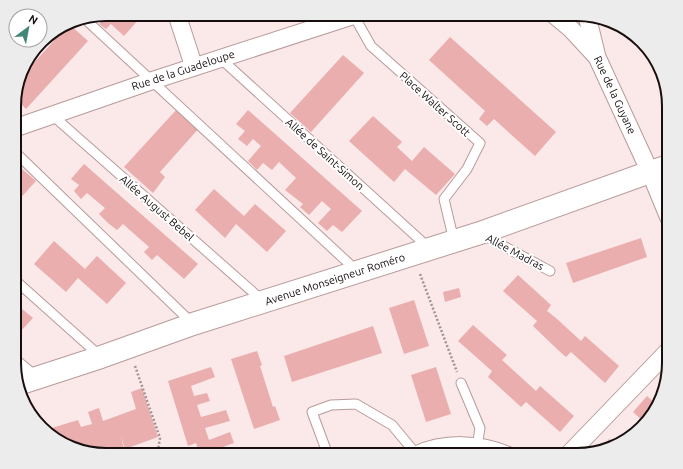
<svg xmlns="http://www.w3.org/2000/svg" width="683" height="469" viewBox="0 0 683 469" font-family="Ubuntu,sans-serif">
	<rect width="100%" height="100%" fill="#fbe8e8"/>
	<g fill="#eaaeae">
		<path d="M140 18 124 36 111 24 106 29 99 24 104 19Z"/>
		<path d="M69 24 88 41 26 109 15 99V94L21 77Z"/>
		<path d="M450 37 556 132 535 156 494 119 487 126 479 119 485 111 429 60Z"/>
		<path d="M343 55 364 73 311 132 290 113Z"/>
		<path d="M178 108 200 127 160 172 165 177 153 193 124 167Z"/>
		<path d="M248 110 362 211 342 232 333 225 327 231 318 223 331 209 322 201 309 215 300 207 303 204 285 190 296 178 279 162 272 170 263 163 257 170 248 161 261 146 253 139 247 146 238 139 245 131 236 124Z"/>
		<path d="M373 116 402 142 397 147 412 161 424 147 455 174 436 195 405 169 394 182 349 141Z"/>
		<path d="M15 163 36 181 15 204Z"/>
		<path d="M84 164 198 264 184 279 157 255 152 260 144 252 149 247 123 224 117 230 108 223 99 214 105 208 87 193 81 199 74 191 79 185 71 179Z"/>
		<path d="M214 189 244 216 255 204 286 231 267 252 236 224 225 238 195 210Z"/>
		<path d="M641 238 647 257 573 283 566 263Z"/>
		<path d="M54 241 85 269 97 256 126 283 107 304 78 278 66 292 34 264Z"/>
		<path d="M518 275 551 305 547 311 556 318 581 341 585 336 619 366 605 383 571 352 566 357 558 350 533 326 537 321 503 291Z"/>
		<path d="M459 288 461 297 445 302 443 292Z"/>
		<path d="M414 300 429 346 404 354 389 308Z"/>
		<path d="M15 303 33 318 19 333 15 330Z"/>
		<path d="M473 325 507 355 502 360 536 391 540 386 574 416 560 432 526 402 521 407 496 384 488 377 492 371 458 341Z"/>
		<path d="M373 326 382 353 292 382 284 356Z"/>
		<path d="M257 351 262 365 260 366 273 407 275 406 280 420 254 429 231 359Z"/>
		<path d="M211 367 215 377 191 386 194 396 207 393 210 401 197 405 201 417 226 410 230 421 205 428 209 440 230 432 234 443 220 448 223 455H200L196 443 188 446 168 381Z"/>
		<path d="M436 367 451 414 426 422 411 375Z"/>
		<path d="M142 388 158 437 147 441 144 434 147 441 125 449 121 436 124 449 105 455H101L75 445V444H72L50 436 45 430 78 420 81 427 92 424 88 412 99 408 103 421 136 409 131 392Z"/>
		<path d="M647 396 656 404 650 419 645 423 633 412Z"/>
		<path d="M609 439 617 446 600 449Z"/>
	</g>
	<g fill="none" stroke-linecap="round" stroke-linejoin="round">
		<defs>
			<g id="lane">
				<path d="M354 16 371 46 480 143 467 169 444 199 454 241"/>
				<path d="M85 19 357 271"/>
				<path d="M220 58 429 248"/>
				<path d="M51 114 263 301"/>
				<path d="M15 152 192 323"/>
				<path d="M483 235 550 271"/>
				<path d="M15 280 100 356"/>
				<path d="M15 359 37 377"/>
				<path d="M461 383 480 428 477 447"/>
				<path d="M328 455 312 412 331 405 356 404 392 425 417 455"/>
			</g>
			<g id="street">
				<path d="M553 14 571 29 596 56"/>
				<path d="M587 16 597 57 650 172 669 218"/>
				<path d="M178 18 194 67"/>
				<path d="M15 128 151 81 352 16"/>
				<path d="M416 455C444 442 479 443 507 455"/>
				<path d="M568 455 669 350"/>
			</g>
			<path id="secondary" d="M18 384 101 357 193 324 480 233 650 172 669 166"/>
		</defs>
		<use href="#lane" stroke="#b89b9b" stroke-width="11"/>
		<use href="#street" stroke="#b89b9b" stroke-width="19"/>
		<use href="#secondary" stroke="#b89b9b" stroke-width="24"/>
		<g stroke="#a29393" stroke-width="2.5" stroke-dasharray="2 2" stroke-linecap="butt">
			<path d="M420 274 457 372"/>
			<path d="M135 366 160 438 158 450 153 455"/>
		</g>
		<use href="#lane" stroke="#fff" stroke-width="9"/>
		<use href="#street" stroke="#fff" stroke-width="17"/>
		<use href="#secondary" stroke="#fff" stroke-width="22"/>
	</g>
	<g text-anchor="middle" stroke-width="4" stroke-linejoin="round" paint-order="stroke">
		<g font-size="11" fill="#180e0e" stroke="#fff">
			<text transform="translate(183 70) rotate(-18)" y="4">Rue de la Guadeloupe</text>
			<text transform="translate(615 95) rotate(65)" y="4">Rue de la Guyane</text>
			<text transform="translate(435 104) rotate(42)" y="4">Place Walter Scott</text>
			<text transform="translate(325 154) rotate(42)" y="4">Allée de Saint-Simon</text>
			<text transform="translate(157 208) rotate(41)" y="4">Allée August Bebel</text>
			<text transform="translate(515 252) rotate(28)" y="4">Allée Madras</text>
			<text transform="translate(335 279) rotate(-18)" y="4">Avenue Monseigneur Roméro</text>
		</g>
	</g>
	<path d="M0 0H683V469H0ZM106 21H577A85 85 0 0 1 662 106V363A85 85 0 0 1 577 448H106A85 85 0 0 1 21 363V106A85 85 0 0 1 106 21Z" fill="#edecec" fill-rule="evenodd"/>
	<path fill="none" stroke="#180e0e" stroke-width="2" d="M106 21H577A85 85 0 0 1 662 106V363A85 85 0 0 1 577 448H106A85 85 0 0 1 21 363V106A85 85 0 0 1 106 21Z"/>
	<g transform="translate(28 28) rotate(32)"><circle r="19" fill="#ffffff" stroke="#a39f9f"/>
	<path d="M0-3L7 15L0 10L-7 15Z" fill="#438678"/>
	<text y="-6" font-size="11" font-weight="bold" text-anchor="middle" fill="#180e0e">N</text>
	</g>
</svg>
